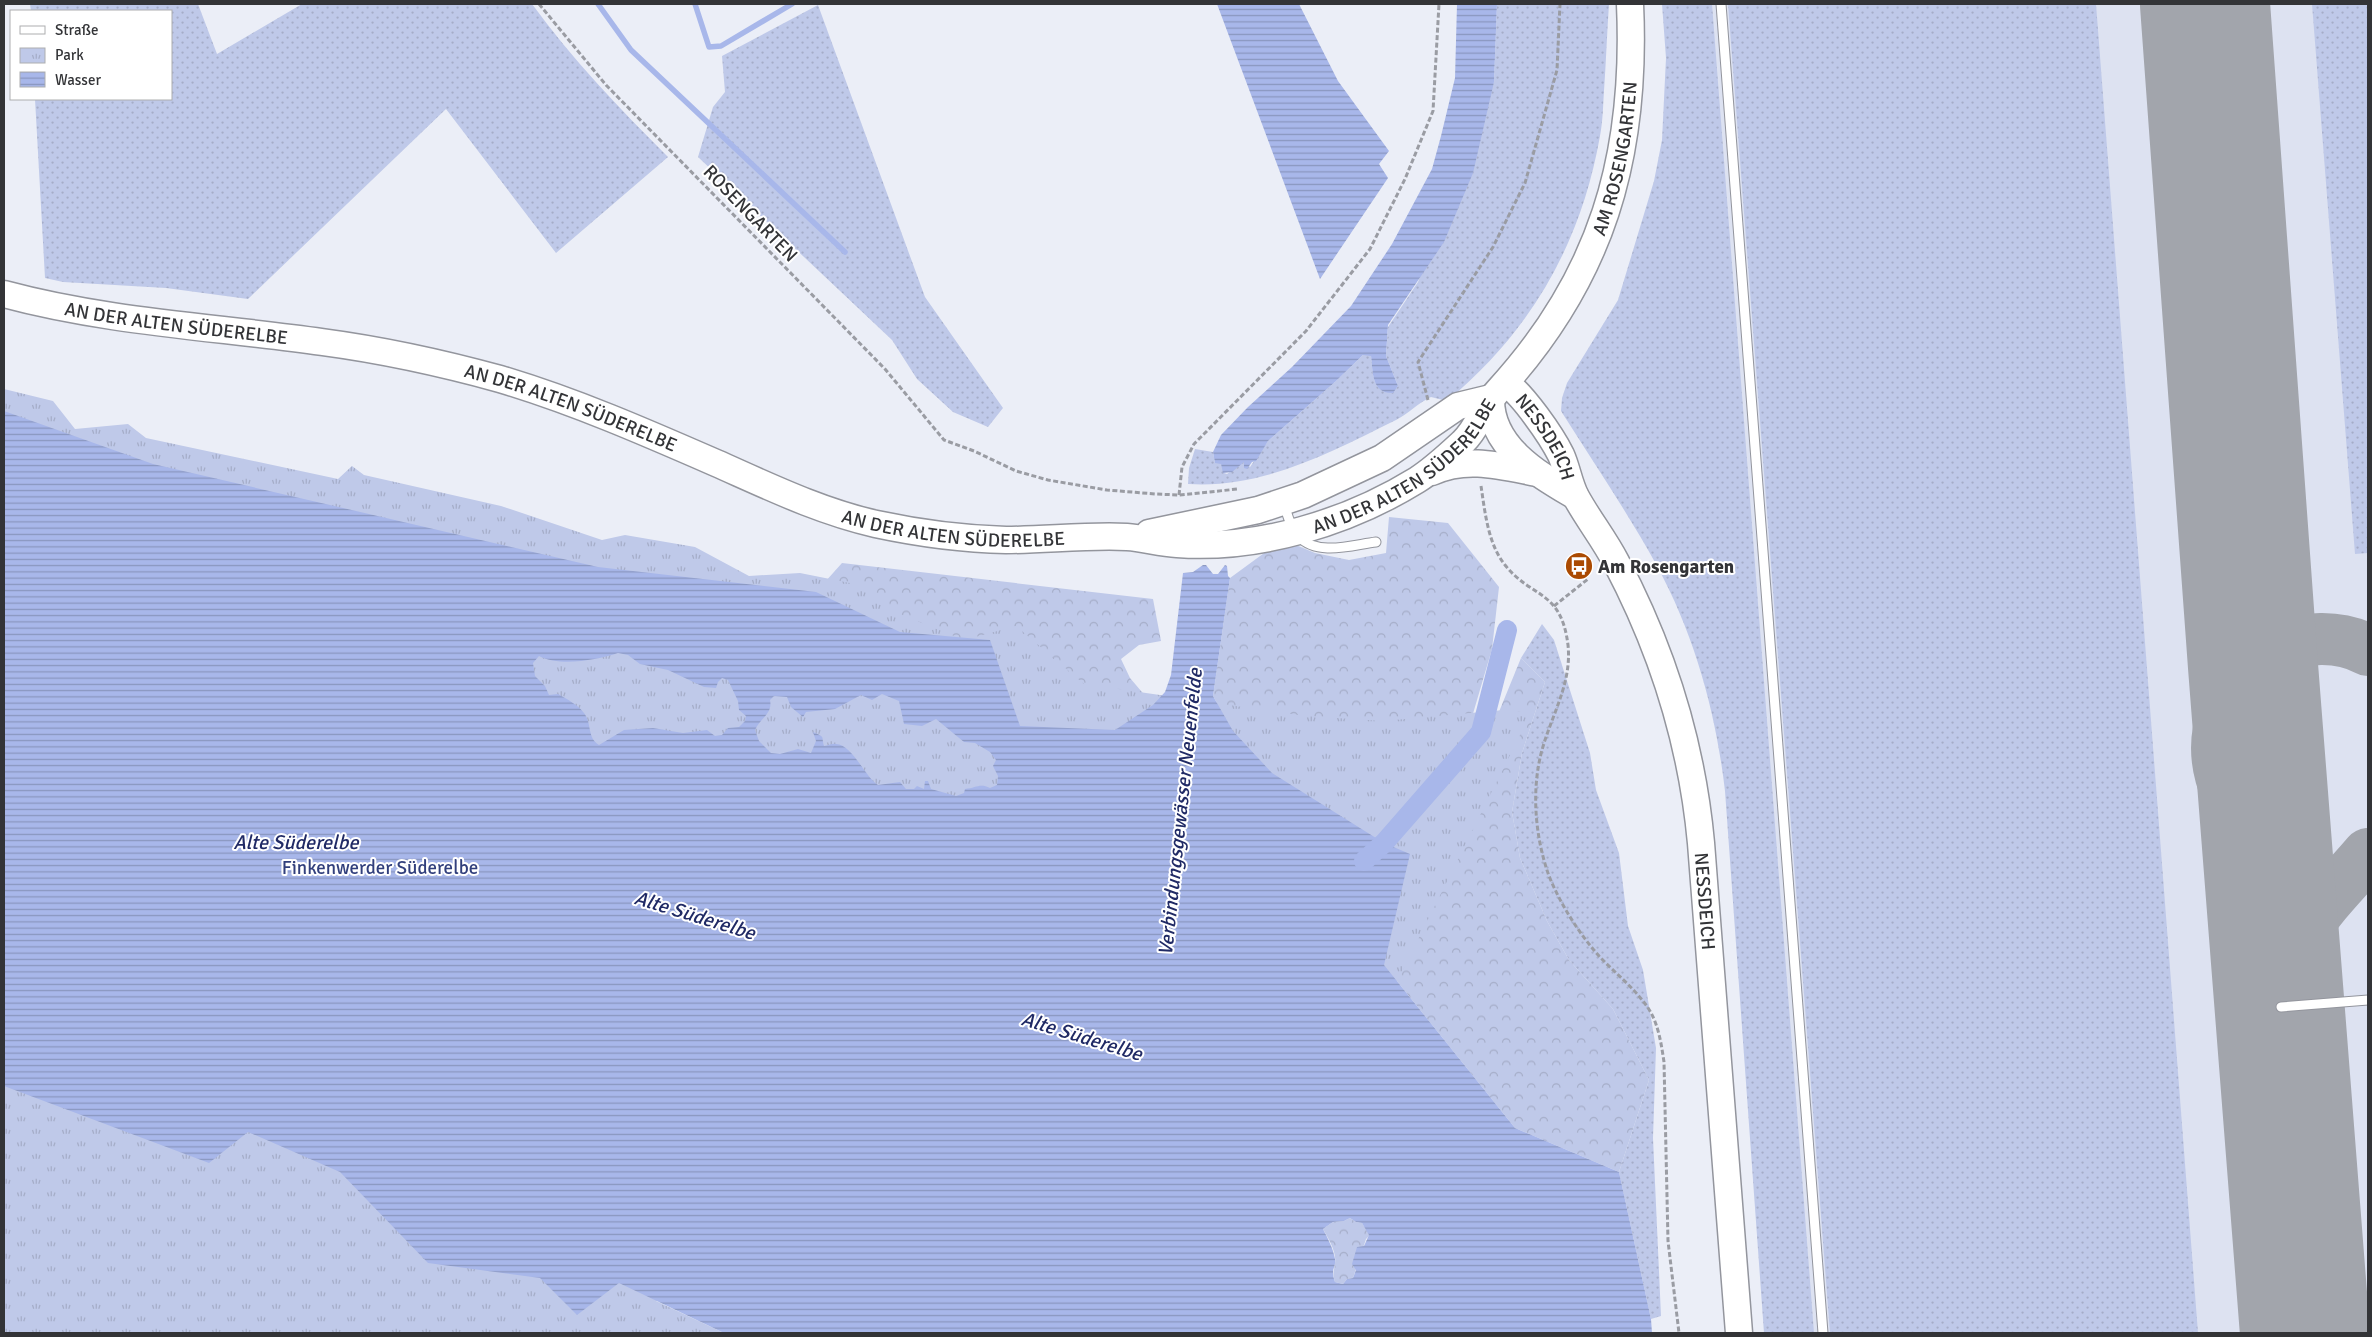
<svg xmlns="http://www.w3.org/2000/svg" width="2372" height="1337" viewBox="0 0 2372 1337" font-family="Signika,sans-serif">
	<defs>
		<pattern id="grass-dots" width="8" height="8" patternUnits="userSpaceOnUse" patternTransform="scale(1.25)"><rect width="8" height="8" fill="#bfc9e9"/><path d="M2 2h.1M6 6h.1" fill="none" stroke="#a5adc8" stroke-width="1.8" stroke-linecap="round"/></pattern>
		<pattern id="forest-crowns" width="20" height="18" patternUnits="userSpaceOnUse" patternTransform="scale(1.25)"><rect width="20" height="18" fill="#bfc9e9"/><path d="M2 6a3 3 0 1 1 6 0M12 15a3 3 0 1 1 6 0" fill="none" stroke="#a5adc8"/></pattern>
		<pattern id="park-tufts" width="24" height="20" patternUnits="userSpaceOnUse" patternTransform="scale(1.25)"><rect width="24" height="20" fill="#bfc9e9"/><path d="M3 7l-1-3M5 7V3M7 7l1-3M15 17l-1-3M17 17v-4M19 17l1-3" fill="none" stroke="#a5adc8"/></pattern>
		<pattern id="water-rules" width="6" height="5" patternUnits="userSpaceOnUse" patternTransform="scale(1.25)"><rect width="6" height="5" fill="#a8b7ea"/><path d="M0 2.5h6" fill="none" stroke="#8996be"/></pattern>
	</defs>
	<rect width="100%" height="100%" fill="#ebeef7"/>
	<path fill="#dde2f1" d="M1702 4H2368V1333H1804Z"/>
	<g fill="url(#grass-dots)">
		<path d="M30 4H198L217 54 302 4H532C572 59 619 108 668 157L556 253 446 109 248 299 166 288 63 282 45 278 35 99H171V11H31Z"/>
		<path d="M1497 4H1609C1607 33 1606 62 1604 91 1603 105 1603 121 1600 136 1581 244 1531 331 1447 401L1431 397C1418 403 1408 414 1396 420 1331 452 1263 489 1188 484L1189 468 1195 449 1213 452 1215 463H1221L1224 473 1227 474 1245 461 1250 467 1268 441 1335 382 1363 355H1371C1373 371 1371 394 1393 392L1398 386 1386 356 1388 327 1418 282 1494 82Z"/>
		<path d="M1662 4H1712L1814 1333H1764L1725 791C1716 713 1695 636 1657 566 1628 513 1593 462 1561 411L1562 398 1567 383 1618 300 1654 181 1662 140 1666 58Z"/>
		<path d="M1728 4H2096L2198 1333H1830Z"/>
		<path d="M2312 4H2368V553L2355 554Z"/>
		<path d="M818 5 925 297 1003 408 988 427 953 412 917 379 892 340 698 157 713 107 725 92 722 56Z"/>
		<path d="M1542 624 1554 640 1590 753 1596 790 1619 853 1628 926 1643 970 1656 1048 1653 1138 1661 1316 1651 1319 1619 1172 1649 1080 1613 1009 1569 960 1547 921 1520 858 1512 812 1522 753 1545 682 1521 658Z"/>
	</g>
	<g fill="url(#forest-crowns)">
		<path d="M1389 517 1448 523 1499 587 1492 649 1467 734 1233 731 1213 696 1230 578 1271 548 1296 545 1315 553 1349 560 1386 553Z"/>
		<path d="M842 563 1153 599 1161 641 1139 645 1121 659 1130 678 1153 705 900 632 816 592Z"/>
		<path d="M1521 658 1545 682 1522 753 1512 812 1520 858 1547 921 1569 960 1613 1009 1649 1080 1619 1172 1515 1128 1384 965 1476 768Z"/>
		<path d="M1350 1218 1356 1222 1362 1223 1370 1235 1366 1239 1353 1278 1347 1279 1343 1284 1335 1282C1332 1272 1334 1273 1335 1263 1337 1252 1328 1238 1323 1229L1333 1222 1344 1221Z"/>
	</g>
	<path fill="url(#park-tufts)" d="M4 389 53 401 75 429 128 424 146 438 338 479 352 466 364 475 501 506 602 540 625 535 695 547 749 576 800 573 855 584 890 610 964 640 1016 626 1084 684 1305 716 1383 721 1504 710 1531 713 1310 1156 656 1301 724 1333H4Z"/>
	<g fill="url(#water-rules)" fill-rule="evenodd">
		<path d="M1217 4H1299L1338 81 1389 151 1379 164 1388 178 1320 279Z"/>
		<path d="M1457 4H1497L1494 82 1473 173 1444 242 1388 325 1386 356 1398 386 1393 393C1371 394 1373 371 1371 356L1363 355 1335 382 1268 441 1256 461 1252 462 1247 469 1244 468V462L1232 472 1223 473 1221 464 1215 463 1213 452 1221 435 1248 407 1292 367 1351 306 1392 244 1432 169 1441 136 1455 78Z"/>
		<path d="M4 411 153 464 598 567 816 592 900 632 990 640 1020 726 1115 730 1153 705 1165 692 1171 675 1183 573 1193 572 1203 565H1206L1213 574H1218L1225 565 1227 566 1228 576 1230 578 1213 696 1233 731 1272 773 1384 843 1410 854 1384 965 1515 1128 1619 1172 1651 1319 1652 1333H724L619 1283 577 1315 540 1278 428 1263 340 1172 248 1132 209 1163 4 1086ZM618 653 628 655 640 664 668 670 704 687 716 688 718 682 722 678 728 680 738 701 739 710 746 716 745 721 739 727 728 728 722 735 715 736 707 730 683 733 653 728 624 730 599 745C587 738 592 723 584 713 578 705 567 699 558 694L549 695 545 686 535 676 533 663 539 656C561 667 596 660 618 653ZM882 694 899 701 904 724 922 726 936 719 964 742 975 743 990 752 996 760 993 766 998 776 997 785 990 788C980 783 976 788 965 789L964 793 956 796 931 789 928 781H925L924 789 917 786 914 789H906L900 782 878 785C865 777 852 744 836 744 832 743 828 746 824 746 821 735 826 738 813 732L816 741 811 753 798 749 780 754 771 753 759 741 755 730C760 718 773 714 770 700L774 696 787 697 791 707 803 717 806 712 835 709 861 695 872 700ZM1350 1218 1356 1222 1362 1223 1369 1235 1364 1246 1357 1247 1352 1264 1356 1270 1353 1278 1347 1279 1343 1284 1335 1282C1330 1268 1336 1269 1335 1259 1333 1248 1328 1239 1323 1229L1333 1222 1344 1221Z"/>
	</g>
	<g fill="none" stroke-linecap="round" stroke-linejoin="round">
		<g stroke="#a8b7ea" stroke-width="5.5">
			<path d="M598 4 631 50 845 252"/>
			<path d="M695 4 709 47 721 46 792 4"/>
		</g>
		<path stroke="#a8b7ea" stroke-width="20" d="M1364 861 1384 843 1481 732 1507 630"/>
		<g stroke="#a2a5ac" stroke-width="52">
			<path d="M2273 911C2270 890 2268 865 2259 845 2251 826 2236 812 2227 793 2203 738 2225 683 2274 652 2301 635 2340 635 2368 650"/>
			<path d="M2281 1007C2285 984 2288 961 2299 940 2313 912 2347 879 2368 854"/>
		</g>
		<path stroke="#a2a5ac" stroke-width="130" d="M2205 4 2253 666 2305 1333"/>
		<defs>
			<g id="lane">
				<path d="M1721 4 1823 1333"/>
				<path d="M1284 504C1287 514 1291 529 1298 536 1318 557 1352 545 1376 542"/>
				<path d="M2281 1007 2368 1000"/>
			</g>
			<g id="secondary">
				<path id="s1" d="M4 294C108 322 216 327 322 342 382 350 442 363 500 379 574 401 645 432 716 463 768 486 819 511 876 524 918 533 963 539 1006 540 1046 540 1087 535 1127 537 1143 538 1160 543 1177 544 1258 550 1347 523 1417 480 1433 470 1449 455 1463 442 1478 428 1483 407 1497 392 1602 278 1637 157 1630 4"/>
				<path id="s2" d="M1506 383C1523 395 1551 435 1561 455 1567 468 1569 484 1576 497 1588 519 1604 539 1616 562 1662 649 1692 745 1701 843L1739 1333"/>
				<path d="M1491 398C1490 447 1538 474 1575 496"/>
				<path d="M1432 472C1466 456 1501 466 1537 473"/>
				<path d="M1149 533 1258 510 1303 495 1382 458 1458 406 1491 398"/>
			</g>
		</defs>
		<use href="#lane" stroke="#93959d" stroke-width="11"/>
		<use href="#secondary" stroke="#93959d" stroke-width="29"/>
		<g stroke="#9a9ca3" stroke-width="3" stroke-dasharray="5 2.5" stroke-linecap="butt">
			<path d="M539 4 606 85 885 369 944 440 974 451 1016 471 1048 480 1107 490 1155 494 1179 495 1238 489"/>
			<path d="M1428 400 1418 362 1493 247 1525 183 1557 70 1560 4"/>
			<path d="M1481 486C1485 512 1488 544 1505 565 1532 599 1561 589 1568 645 1572 683 1552 714 1542 750 1531 790 1535 837 1549 876 1561 905 1578 932 1599 956 1614 972 1633 987 1646 1005 1658 1021 1661 1042 1664 1062L1668 1241 1679 1333"/>
			<path d="M1179 495 1182 467 1194 444 1306 331 1370 249 1405 179 1433 111 1439 4"/>
			<path d="M1554 606 1588 579 1579 566"/>
		</g>
		<use href="#lane" stroke="#fff" stroke-width="9"/>
		<use href="#secondary" stroke="#fff" stroke-width="26"/>
	</g>
	<defs>
		<symbol id="bus-disc" viewBox="-11 -11 22 22"><circle r="9.5" fill="#ab4a01" stroke="#fff"/><path d="M-5-6H5V4H4V6H2V4H-2V6H-4V4H-5ZM-3.5-4V0h7V-4ZM-3.5 1.2v1.5H-2V1.2ZM2 1.2v1.5H3.5V1.2Z" fill="#fff"/></symbol>
	</defs>
	<g fill-rule="evenodd">
		<use href="#bus-disc" x="1563" y="550" width="32" height="32"/>
	</g>
	<g text-anchor="middle" stroke-width="4" stroke-linejoin="round" paint-order="stroke">
		<g font-size="19" fill="#333437" stroke="#fff">
			<text dy="7" stroke="none"><textPath href="#s1" startOffset="1849">AM ROSENGARTEN</textPath></text>
			<text transform="translate(751 213) rotate(46)" y="7">ROSENGARTEN</text>
			<text dy="7" stroke="none"><textPath href="#s1" startOffset="175">AN DER ALTEN SÜDERELBE</textPath></text>
			<text dy="7" stroke="none"><textPath href="#s1" startOffset="580">AN DER ALTEN SÜDERELBE</textPath></text>
			<text dy="7" stroke="none"><textPath href="#s2" startOffset="68">NESSDEICH</textPath></text>
			<text dy="7" stroke="none"><textPath href="#s1" startOffset="1460">AN DER ALTEN SÜDERELBE</textPath></text>
			<text dy="7" stroke="none"><textPath href="#s1" startOffset="985">AN DER ALTEN SÜDERELBE</textPath></text>
			<text dy="7" stroke="none"><textPath href="#s2" startOffset="566">NESSDEICH</textPath></text>
		</g>
		<g font-size="19" font-weight="bold" fill="#333437" stroke="#fff" text-anchor="start">
			<text x="1598" y="573">Am Rosengarten</text>
		</g>
		<g font-size="19" fill="#313f7c" stroke="#fff">
			<text x="380" y="874">Finkenwerder Süderelbe</text>
		</g>
		<g font-size="20" font-style="italic" fill="#202a65" stroke="#fff">
			<text transform="translate(1180 812) rotate(-84)" y="7">Verbindungsgewässer Neuenfelde</text>
			<text x="296" y="849">Alte Süderelbe</text>
			<text transform="translate(695 915) rotate(17)" y="7">Alte Süderelbe</text>
			<text transform="translate(1082 1036) rotate(17)" y="7">Alte Süderelbe</text>
		</g>
	</g>
	<rect width="2372" height="1337" fill="none" stroke="#333437" stroke-width="10"/>
	<rect x="10" y="10" width="162" height="90" fill="#ffffff" stroke="#adaeaf"/>
	<rect x="20" y="26" width="25" height="8" fill="#ffffff" stroke="#adaeaf"/>
	<text x="55" y="35" font-size="15" fill="#333437">Straße</text>
	<rect x="20" y="48" width="25" height="15" fill="url(#park-tufts)" stroke="#adaeaf"/>
	<text x="55" y="60" font-size="15" fill="#333437">Park</text>
	<rect x="20" y="72" width="25" height="15" fill="url(#water-rules)" stroke="#adaeaf"/>
	<text x="55" y="85" font-size="15" fill="#333437">Wasser</text>
</svg>
